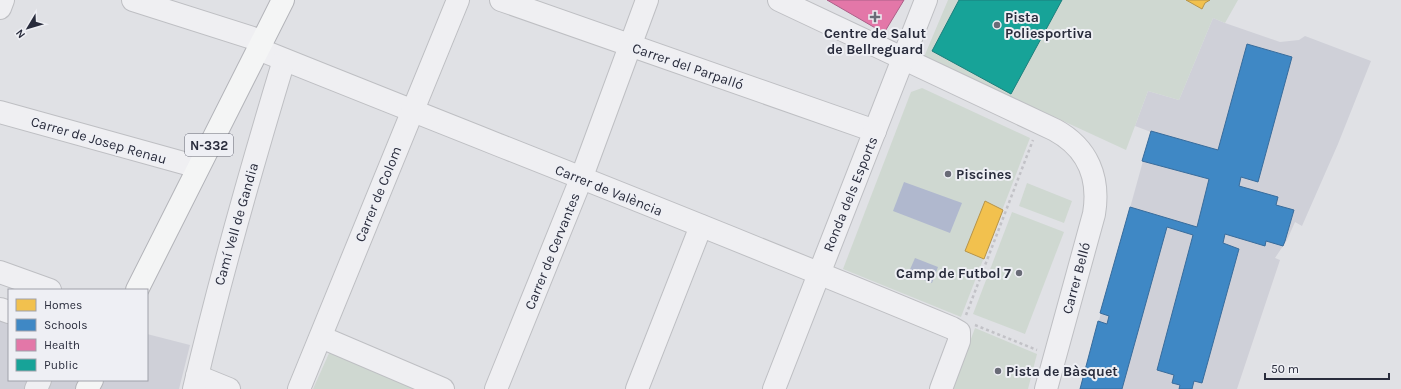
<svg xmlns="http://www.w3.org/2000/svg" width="1401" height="389" viewBox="0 0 1401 389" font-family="Karla,sans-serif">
	<rect width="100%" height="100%" fill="#e0e1e5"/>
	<g fill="#cfd0d8">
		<path d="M1213 18 1225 23 1280 42 1299 40 1305 36 1371 61 1338 144 1302 226 1295 222 1287 240 1275 258 1280 260 1237 389H1080L1151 132 1135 126 1148 91 1179 100Z"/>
		<path d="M0 298 9 300V380H147V334L190 345 179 389H0Z"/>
	</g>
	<g fill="#cfd8d1">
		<path d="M948 0H1238L1225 23 1213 18 1179 100 1148 91 1126 150 924 57Z"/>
		<path d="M922 88 1030 138 961 317 843 269 911 92Z"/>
		<path d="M1027 183 1072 201 1064 223 1019 206Z"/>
		<path d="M1012 212 1064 232 1025 334 973 314Z"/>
		<path d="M975 328 1037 354 1028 389H952Z"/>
		<path d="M330 351 421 389H313Z"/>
	</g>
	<g fill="#b0b8ce">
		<path d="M904 182 962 203 950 233 893 211Z"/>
		<path d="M915 258 938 267 932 283 908 274Z"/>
	</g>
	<g fill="#f2c14e" stroke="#b69449">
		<path d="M1186 0H1210L1205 3 1202 9Z"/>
		<path d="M985 201 1003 210 984 259 965 251Z"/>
	</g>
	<path fill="#3f88c5" stroke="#386c9c" d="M1247 44 1292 57 1258 182 1241 177 1239 186 1278 197 1276 205 1294 210 1285 241 1283 246 1266 241 1265 246 1225 234 1223 243 1239 249 1202 383 1194 381 1192 389H1179L1180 385 1172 383 1174 375 1157 370 1193 235 1167 227 1122 389H1080L1098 321 1107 324 1109 316 1100 313 1130 207 1197 227 1209 179 1142 161 1151 131 1218 150Z"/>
	<path fill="#e377a8" stroke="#ab6088" d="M827 0H904L884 33Z"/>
	<path fill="#17a398" stroke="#1c7f7c" d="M959 0H1062L1011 94 932 51Z"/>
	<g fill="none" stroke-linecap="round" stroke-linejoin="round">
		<defs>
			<g id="minor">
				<path d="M133 0 262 41"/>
				<path d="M501 0 875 131"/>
				<path d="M779 0 1055 130C1088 148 1100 178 1094 214L1046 389"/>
				<path d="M0 8 3 0"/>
				<path d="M258 49C489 142 722 232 952 328L959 332V341L941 389"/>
				<path d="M0 112 198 167"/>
				<path d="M0 272 50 290"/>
				<path d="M0 309 9 312"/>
				<path d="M321 337 443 389"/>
				<path d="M197 376 229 389"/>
				<path d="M36 389 40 380"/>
				<path d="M194 389C220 278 251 169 284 60"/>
				<path d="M299 389 458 0"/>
				<path d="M496 389 581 179 647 0"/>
				<path d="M637 389 701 226"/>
				<path d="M774 389 926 0"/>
			</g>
			<g id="highway">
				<path d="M137 290 283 0"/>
				<path d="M87 389 92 380"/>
			</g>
		</defs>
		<use href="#minor" stroke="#bebfc3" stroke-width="24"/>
		<use href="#highway" stroke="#b3b4b9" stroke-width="24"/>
		<g stroke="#c2c2c7" stroke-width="2.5" stroke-dasharray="3 3" stroke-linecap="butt">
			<path d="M966 315 1033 140"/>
			<path d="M975 325 1037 350"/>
		</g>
		<use href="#minor" stroke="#efeff2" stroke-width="22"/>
		<use href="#highway" stroke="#f4f5f5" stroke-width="22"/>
	</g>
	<g fill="#696b77" stroke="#eeeff4" stroke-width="1.5">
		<path d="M873 11h4v4h4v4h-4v4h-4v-4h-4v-4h4z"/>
		<circle cx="997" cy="25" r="4"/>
		<circle cx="948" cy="174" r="4"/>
		<circle cx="1019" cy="273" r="4"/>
		<circle cx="998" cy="371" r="4"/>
	</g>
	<g text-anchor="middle" stroke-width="4" stroke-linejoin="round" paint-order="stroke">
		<rect fill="#eeeff4" stroke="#646673" stroke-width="1" x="185" y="134" width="48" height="22" rx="3"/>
		<g font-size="13" font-weight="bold" fill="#292c3c">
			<text x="209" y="150">N-332</text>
		</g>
		<g font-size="14" font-weight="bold" fill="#292c3c" stroke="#eeeff4" text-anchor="start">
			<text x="1005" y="22">Pista<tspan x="1005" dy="16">Poliesportiva</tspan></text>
			<text x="875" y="38" text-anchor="middle">Centre de Salut<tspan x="875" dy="16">de Bellreguard</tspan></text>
			<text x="956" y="179">Piscines</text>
			<text x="1011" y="278" text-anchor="end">Camp de Futbol 7</text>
			<text x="1006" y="376">Pista de Bàsquet</text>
		</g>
		<g font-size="14" fill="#292c3c" stroke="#eeeff4">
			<text transform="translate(688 66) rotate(19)" y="5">Carrer del Parpalló</text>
			<text transform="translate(99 140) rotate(16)" y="5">Carrer de Josep Renau</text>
			<text transform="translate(609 190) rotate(22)" y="5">Carrer de València</text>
			<text transform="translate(378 194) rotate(-68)" y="5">Carrer de Colom</text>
			<text transform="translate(850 194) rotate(-68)" y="5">Ronda dels Esports</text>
			<text transform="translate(236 224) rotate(-74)" y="5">Camí Vell de Gandia</text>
			<text transform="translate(552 251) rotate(-68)" y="5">Carrer de Cervantes</text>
			<text transform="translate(1076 278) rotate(-75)" y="5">Carrer Belló</text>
		</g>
	</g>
	<rect x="8" y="289" width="140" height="92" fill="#eeeff4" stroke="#9fa1aa"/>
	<rect x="16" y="299" width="20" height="12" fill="#f2c14e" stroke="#9fa1aa"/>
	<text x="44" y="309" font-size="12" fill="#292c3c">Homes</text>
	<rect x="16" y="319" width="20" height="12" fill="#3f88c5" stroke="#9fa1aa"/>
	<text x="44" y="329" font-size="12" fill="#292c3c">Schools</text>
	<rect x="16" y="339" width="20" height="12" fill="#e377a8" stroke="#9fa1aa"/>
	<text x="44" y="349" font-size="12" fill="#292c3c">Health</text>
	<rect x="16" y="359" width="20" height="12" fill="#17a398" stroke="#9fa1aa"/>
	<text x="44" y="369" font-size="12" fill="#292c3c">Public</text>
	<g transform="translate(28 28) rotate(232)" stroke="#eeeff4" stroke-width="3" paint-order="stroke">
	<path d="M0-3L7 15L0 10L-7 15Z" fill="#292c3c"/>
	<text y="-6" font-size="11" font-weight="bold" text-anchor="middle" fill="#292c3c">N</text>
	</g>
	<path d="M1265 373v6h124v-6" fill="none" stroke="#292c3c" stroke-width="2"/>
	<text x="1271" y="373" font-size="12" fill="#292c3c" stroke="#eeeff4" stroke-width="3" paint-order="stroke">50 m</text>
</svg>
